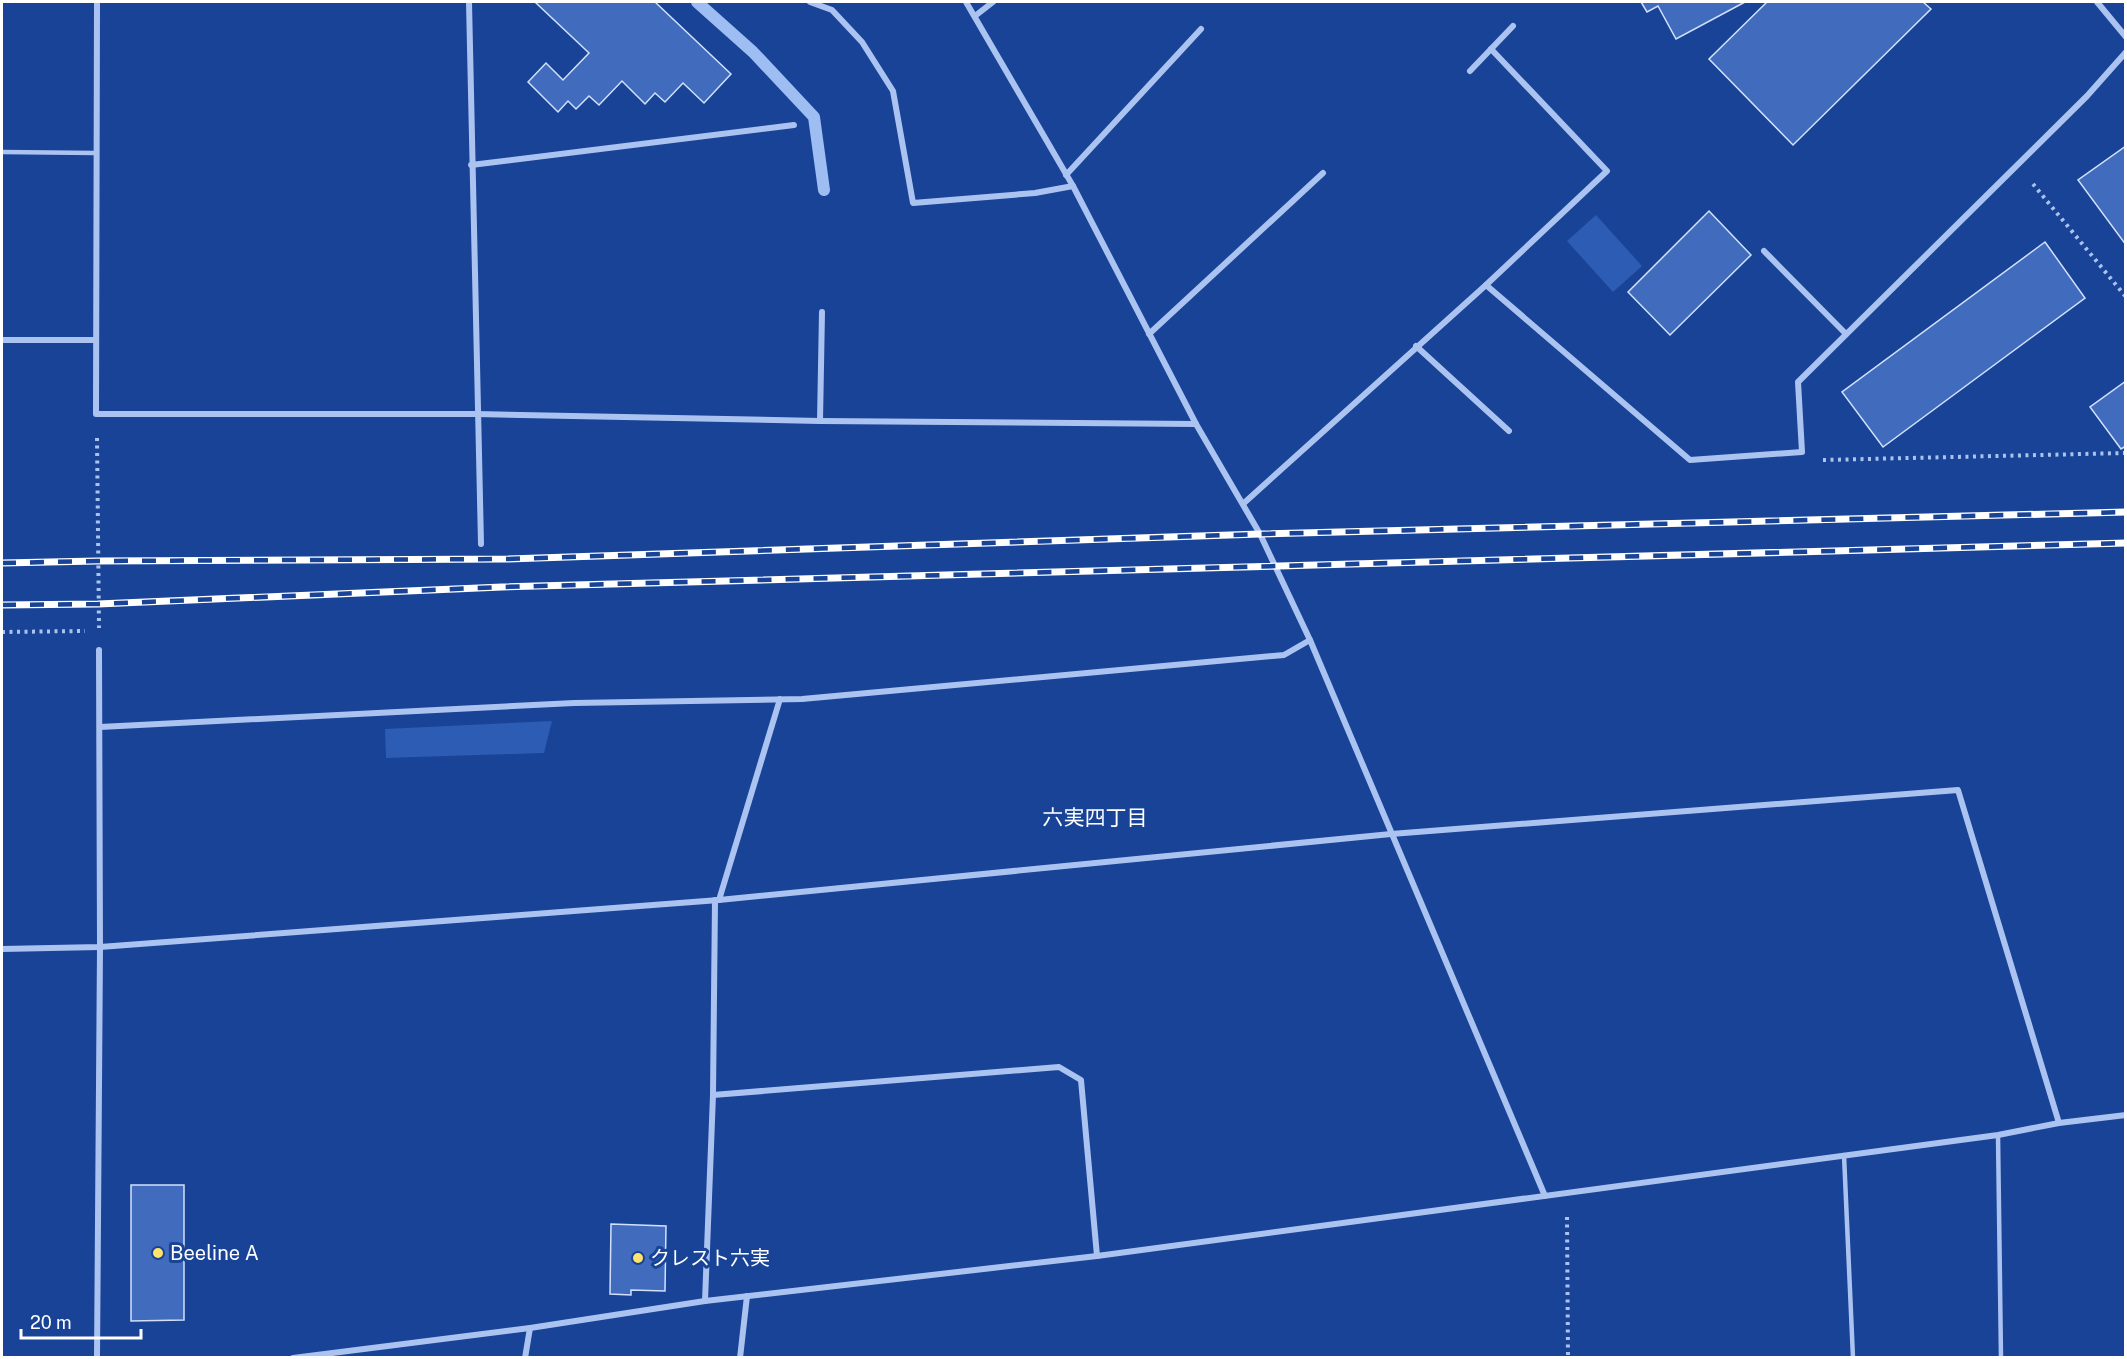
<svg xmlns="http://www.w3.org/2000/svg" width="2127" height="1359" viewBox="0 0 2127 1359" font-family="'Public Sans','Noto Sans JP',sans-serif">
	<rect width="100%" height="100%" fill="#184396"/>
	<g fill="#2c5cb4">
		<path d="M1596 215 1642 266 1613 292 1567 241Z"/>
		<path d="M552 721 544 753 386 758 385 729Z"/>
	</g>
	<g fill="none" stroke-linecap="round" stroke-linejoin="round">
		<path stroke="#9dbdf3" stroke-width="12" d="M697 2 753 52 814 117 824 190"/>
	</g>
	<g fill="#416cbd" stroke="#d2e1fc" stroke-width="1.5">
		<path d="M535 2H655L731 74 704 103 683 83 665 102 655 93 645 104 622 81 599 105 589 96 576 109 568 101 558 112 528 82 546 63 563 80 589 53Z"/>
		<path d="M1641 2H1745L1676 39 1658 6 1647 12Z"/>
		<path d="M1767 2H1923L1931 9 1793 145 1709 59Z"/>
		<path d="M2126 146V245L2078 180Z"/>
		<path d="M1709 211 1751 255 1670 335 1628 292Z"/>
		<path d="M2045 242 2085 298 1883 447 1842 392Z"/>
		<path d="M2126 381V446L2121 449 2090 407Z"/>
		<path d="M131 1185H184V1320L131 1321Z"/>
		<path d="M611 1224 666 1226 665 1291 631 1290V1295L610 1294Z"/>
	</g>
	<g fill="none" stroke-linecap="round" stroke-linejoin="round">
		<g stroke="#abc3f1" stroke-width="4" stroke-dasharray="3 4.5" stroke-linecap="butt">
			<path d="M2033 184 2126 297"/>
			<path d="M97 438 99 628"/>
			<path d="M1823 460 2126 453"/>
			<path d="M2 632 85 631"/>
			<path d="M1567 1217 1568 1358"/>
		</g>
		<g stroke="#abc3f1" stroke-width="4.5">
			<path d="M2 152 96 153"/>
			<path d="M1998 1135 2001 1358"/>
			<path d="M1844 1155 1853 1358"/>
		</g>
		<g stroke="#abc3f1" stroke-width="6">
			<path d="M97 2 96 414H476L820 421 1196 424"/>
			<path d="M469 2 481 544"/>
			<path d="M810 2 832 10 862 42 893 91 913 203 1035 193 1073 186"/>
			<path d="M966 2 1073 186 1196 424 1260 534 1310 640 1545 1196"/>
			<path d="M2097 2 2126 37"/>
			<path d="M975 16 993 2"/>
			<path d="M1470 71 1513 26"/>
			<path d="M471 165 794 125"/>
			<path d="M1066 175 1201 29"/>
			<path d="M1764 251 1846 334"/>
			<path d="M1486 285 1690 460 1802 452 1798 382 2087 96 2126 52"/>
			<path d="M1149 334 1323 173"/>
			<path d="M2 340H96"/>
			<path d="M1416 346 1509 431"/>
			<path d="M820 421 822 312"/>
			<path d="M1244 503 1486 285 1607 171 1491 49"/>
			<path d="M100 727 574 703 802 699 1284 655 1310 640"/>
			<path d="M719 900 780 699"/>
			<path d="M2 949 100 947 719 900 1391 834 1958 790 2059 1123"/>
			<path d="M713 1095 1059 1067 1081 1080 1097 1256"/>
			<path d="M705 1301 713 1095 715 900"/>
			<path d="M97 1358 100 947 99 650"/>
			<path d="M293 1358 530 1328 705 1301 1097 1256 1998 1135 2059 1123 2126 1115"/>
			<path d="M525 1358 530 1328"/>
			<path d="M740 1358 747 1296"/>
		</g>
		<defs>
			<g id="rail">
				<path d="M2 563 97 561 508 559 1260 534 2126 512"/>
				<path d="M2 605 98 604 502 587 2126 543"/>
			</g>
		</defs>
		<use href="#rail" stroke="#fff" stroke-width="7"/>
		<use href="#rail" stroke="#184396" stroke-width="4.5" stroke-dasharray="14" stroke-linecap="butt"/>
	</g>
	<g fill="#ffe36a" stroke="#184396" stroke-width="2">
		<circle cx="158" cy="1253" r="6"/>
		<circle cx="638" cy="1258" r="6"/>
	</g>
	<g text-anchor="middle" stroke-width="6" stroke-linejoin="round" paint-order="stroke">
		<g font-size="20" fill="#fff" stroke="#184396" text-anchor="start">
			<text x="170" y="1260">Beeline A</text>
			<text x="650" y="1265">クレスト六実</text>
		</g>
		<g font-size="21" fill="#fff" stroke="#184396">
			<text x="1095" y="825">六実四丁目</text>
		</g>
	</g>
	<rect width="2127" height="1359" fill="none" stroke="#ffffff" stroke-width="6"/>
	<path d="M21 1329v9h120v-9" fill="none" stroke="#ffffff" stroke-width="3"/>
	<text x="30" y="1329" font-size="18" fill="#ffffff" stroke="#184396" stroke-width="4.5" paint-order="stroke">20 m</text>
</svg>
